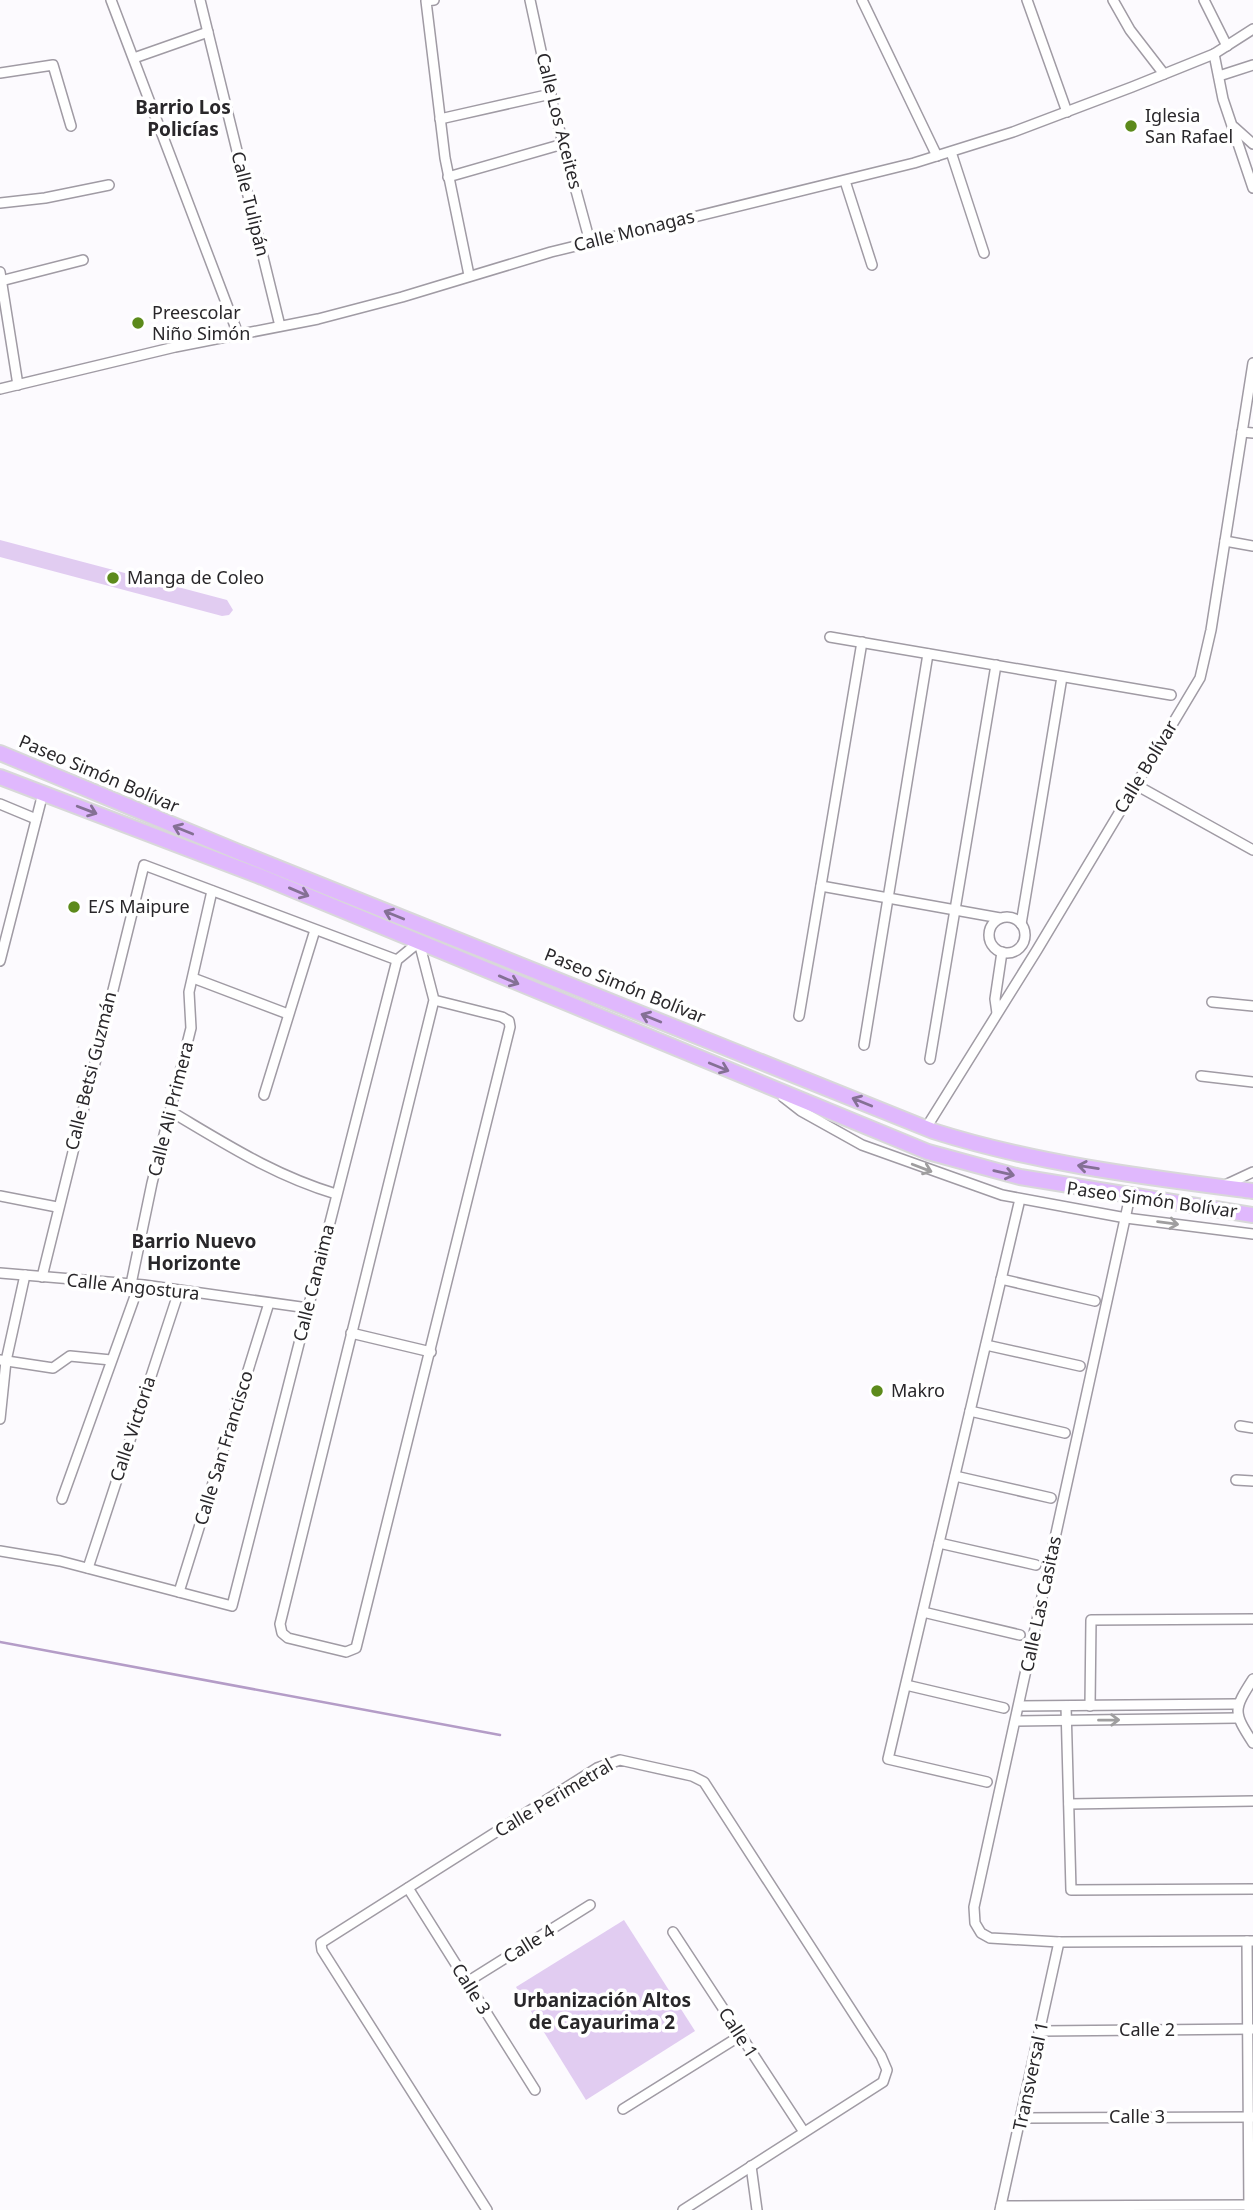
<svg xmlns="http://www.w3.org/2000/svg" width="1253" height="2210" viewBox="0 0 1253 2210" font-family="'Noto Sans',sans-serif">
	<rect width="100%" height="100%" fill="#fcfafe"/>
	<g fill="#e1ccf1">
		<path d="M0 540 227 600 233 610 229 615 222 616 0 557Z"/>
		<path d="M624 1920 695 2031 586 2100 516 1987Z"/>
	</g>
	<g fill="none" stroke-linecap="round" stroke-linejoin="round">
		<path stroke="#b49cc7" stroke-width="2.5" d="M0 1642 500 1735"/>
		<defs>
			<g id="street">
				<path d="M111 0 238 334"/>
				<path d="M200 0 280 326"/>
				<path d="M434 0 426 1 445 158 469 275"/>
				<path d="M530 0 553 106 590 242"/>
				<path d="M862 0 937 156"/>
				<path d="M1027 0 1067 112"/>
				<path d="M1113 0 1130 30 1164 74"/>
				<path d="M1204 0 1227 46"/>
				<path d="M1214 54 1223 99 1253 188"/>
				<path d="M134 58 208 32"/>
				<path d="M0 73 53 65 71 126"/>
				<path d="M1219 76 1253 65"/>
				<path d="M440 119 551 94"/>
				<path d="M1234 127 1253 144"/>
				<path d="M951 152 984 253"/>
				<path d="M448 177 563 144"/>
				<path d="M845 181 872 265"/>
				<path d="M0 203 45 198 109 185"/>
				<path d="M0 272 18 385"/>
				<path d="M1 281 83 260"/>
				<path d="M0 389 175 347 318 319 402 297 551 252 914 163 1013 132 1132 87 1214 54 1253 29"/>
				<path d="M1242 432 1253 433"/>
				<path d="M1225 541 1253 546"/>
				<path d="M830 637 1171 695"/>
				<path d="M1136 785 1253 850"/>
				<path d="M0 804 36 819"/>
				<path d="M821 886 1000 918"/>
				<circle cx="1007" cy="935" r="18"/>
				<path d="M1021 924 1062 677"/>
				<path d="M0 961 43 793"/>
				<path d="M193 978 288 1014"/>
				<path d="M1212 1002 1253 1006"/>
				<path d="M997 1013 995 999 1002 952"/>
				<path d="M799 1016 862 642"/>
				<path d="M864 1045 928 654"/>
				<path d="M930 1059 996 665"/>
				<path d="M1201 1076 1253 1082"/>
				<path d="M264 1095 315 930"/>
				<path d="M783 1097 801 1111 862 1145 1002 1195 1126 1218 1253 1234"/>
				<path d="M170 1111C226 1144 273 1175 336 1194"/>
				<path d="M926 1128 1037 950 1200 678 1211 630 1253 363"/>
				<path d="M1223 1186 1253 1172"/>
				<path d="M0 1196 57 1207"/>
				<path d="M1130 1196 974 1907 975 1923 981 1933 990 1938 1059 1942 1253 1941"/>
				<path d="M0 1273 144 1285 308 1308"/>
				<path d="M42 1277 144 865 397 960"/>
				<path d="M1001 1279 1095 1301"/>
				<path d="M131 1284 152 1183 191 1028 189 992 212 891"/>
				<path d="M351 1333 431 1352"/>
				<path d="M986 1345 1080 1366"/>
				<path d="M0 1360 53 1368 70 1356 111 1360"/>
				<path d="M970 1411 1065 1433"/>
				<path d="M0 1419 6 1361 25 1275"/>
				<path d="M1240 1426 1253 1428"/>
				<path d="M955 1476 1051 1498"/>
				<path d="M1236 1480 1253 1481"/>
				<path d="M62 1499 139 1285"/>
				<path d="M939 1543 1036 1565"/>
				<path d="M0 1551 60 1561 232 1606 397 960 419 942 434 1000 280 1624 282 1633 288 1638 346 1652 356 1648 510 1027 509 1021 502 1017 434 1000"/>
				<path d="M88 1568 179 1291"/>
				<path d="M179 1592 269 1303"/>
				<path d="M923 1612 1020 1635"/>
				<path d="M1253 1679C1233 1710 1233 1712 1253 1743"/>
				<path d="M906 1685 1004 1708"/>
				<path d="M1019 1706 1236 1704"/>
				<path d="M1066 1706 1071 1890 1253 1889"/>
				<path d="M1090 1706 1091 1620 1253 1619"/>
				<path d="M1016 1721 1237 1718"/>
				<path d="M987 1782 888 1759 1020 1199"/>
				<path d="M1069 1804 1253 1801"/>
				<path d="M408 1888 535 2090"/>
				<path d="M673 1932 804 2132"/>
				<path d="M1247 1941 1249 2210"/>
				<path d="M467 1982 590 1905"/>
				<path d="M1041 2031 1253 2029"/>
				<path d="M623 2109 740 2036"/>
				<path d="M1022 2118 1253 2117"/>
				<path d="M751 2166 757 2210"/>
				<path d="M1001 2206 1249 2205"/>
				<path d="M487 2210 322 1950 321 1943 597 1768 620 1760 692 1776 704 1782 881 2056 887 2070 883 2082 683 2210"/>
				<path d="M1000 2210 1059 1942"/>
			</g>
			<g id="primary">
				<path d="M0 753 236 851 933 1131C1037 1164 1145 1177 1253 1191"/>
				<path d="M0 777 262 877 928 1152 1020 1177 1253 1215"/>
			</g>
		</defs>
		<use href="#street" stroke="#a09ba4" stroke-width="12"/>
		<use href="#primary" stroke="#d8d8d9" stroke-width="18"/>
		<use href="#street" stroke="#fff" stroke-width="9"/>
		<use href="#primary" stroke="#e0b8fd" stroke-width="14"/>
	</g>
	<defs><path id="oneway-shaft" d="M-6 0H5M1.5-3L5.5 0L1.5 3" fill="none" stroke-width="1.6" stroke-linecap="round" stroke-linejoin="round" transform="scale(1.75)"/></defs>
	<g stroke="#847094">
		<use href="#oneway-shaft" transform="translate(87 810) rotate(21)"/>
		<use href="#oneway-shaft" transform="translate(183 830) rotate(-158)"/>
		<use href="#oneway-shaft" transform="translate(299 892) rotate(23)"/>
		<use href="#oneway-shaft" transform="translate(394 915) rotate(-158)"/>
		<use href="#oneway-shaft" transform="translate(509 980) rotate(23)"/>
		<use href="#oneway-shaft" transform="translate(651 1018) rotate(-158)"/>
		<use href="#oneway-shaft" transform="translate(719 1067) rotate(22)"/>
		<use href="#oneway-shaft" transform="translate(862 1102) rotate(-158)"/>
		<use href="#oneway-shaft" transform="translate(1088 1167) rotate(-171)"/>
		<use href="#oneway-shaft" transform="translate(1004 1173) rotate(13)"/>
	</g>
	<g stroke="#9f9e9f">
		<use href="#oneway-shaft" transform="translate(922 1168) rotate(21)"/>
		<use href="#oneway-shaft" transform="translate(1168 1223) rotate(7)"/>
		<use href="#oneway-shaft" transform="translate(1109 1720) rotate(-1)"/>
	</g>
	<g fill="#5c8a1b" stroke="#fff" stroke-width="2.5">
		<circle cx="1131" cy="126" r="7"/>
		<circle cx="138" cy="323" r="7"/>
		<circle cx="113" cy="578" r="7"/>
		<circle cx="74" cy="907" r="7"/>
		<circle cx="877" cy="1391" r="7"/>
	</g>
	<g text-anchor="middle" stroke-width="7" stroke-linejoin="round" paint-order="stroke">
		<g font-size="18" fill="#29272a" stroke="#fff" text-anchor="start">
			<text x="1145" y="122">Iglesia<tspan x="1145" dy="21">San Rafael</tspan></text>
			<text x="152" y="319">Preescolar<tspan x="152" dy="21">Niño Simón</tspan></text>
			<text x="127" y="584">Manga de Coleo</text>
			<text x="88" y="913">E/S Maipure</text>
			<text x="891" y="1397">Makro</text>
		</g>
		<g font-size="18" fill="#29272a" stroke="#fff">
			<text transform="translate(559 121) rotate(76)" y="6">Calle Los Aceites</text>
			<text transform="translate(250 204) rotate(76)" y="6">Calle Tulipán</text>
			<text transform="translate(634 231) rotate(-14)" y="6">Calle Monagas</text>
			<text transform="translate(1146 767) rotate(-59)" y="6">Calle Bolívar</text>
			<text transform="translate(99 774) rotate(23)" y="6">Paseo Simón Bolívar</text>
			<text transform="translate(625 986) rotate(22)" y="6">Paseo Simón Bolívar</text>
			<text transform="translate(91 1071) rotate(-76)" y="6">Calle Betsi Guzmán</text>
			<text transform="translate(171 1109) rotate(-76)" y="6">Calle Ali Primera</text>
			<text transform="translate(1152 1200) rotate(8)" y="6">Paseo Simón Bolívar</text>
			<text transform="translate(314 1283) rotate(-76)" y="6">Calle Canaima</text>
			<text transform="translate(133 1287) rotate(6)" y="6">Calle Angostura</text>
			<text transform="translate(133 1429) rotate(-72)" y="6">Calle Victoria</text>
			<text transform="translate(224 1448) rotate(-73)" y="6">Calle San Francisco</text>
			<text transform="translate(1041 1604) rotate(-78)" y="6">Calle Las Casitas</text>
			<text transform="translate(554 1798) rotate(-31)" y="6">Calle Perimetral</text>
			<text transform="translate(529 1944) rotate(-32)" y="6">Calle 4</text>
			<text transform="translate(471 1989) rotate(58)" y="6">Calle 3</text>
			<text x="1147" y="2036">Calle 2</text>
			<text transform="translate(738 2033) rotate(57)" y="6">Calle 1</text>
			<text transform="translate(1031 2076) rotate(-78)" y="6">Transversal 1</text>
			<text x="1137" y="2123">Calle 3</text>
		</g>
		<g font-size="19" font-weight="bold" fill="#29272a" stroke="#fff">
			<text x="183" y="114">Barrio Los<tspan x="183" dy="22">Policías</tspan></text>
			<text x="194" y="1248">Barrio Nuevo<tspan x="194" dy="22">Horizonte</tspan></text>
			<text x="602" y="2007">Urbanización Altos<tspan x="602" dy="22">de Cayaurima 2</tspan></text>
		</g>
	</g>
</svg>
